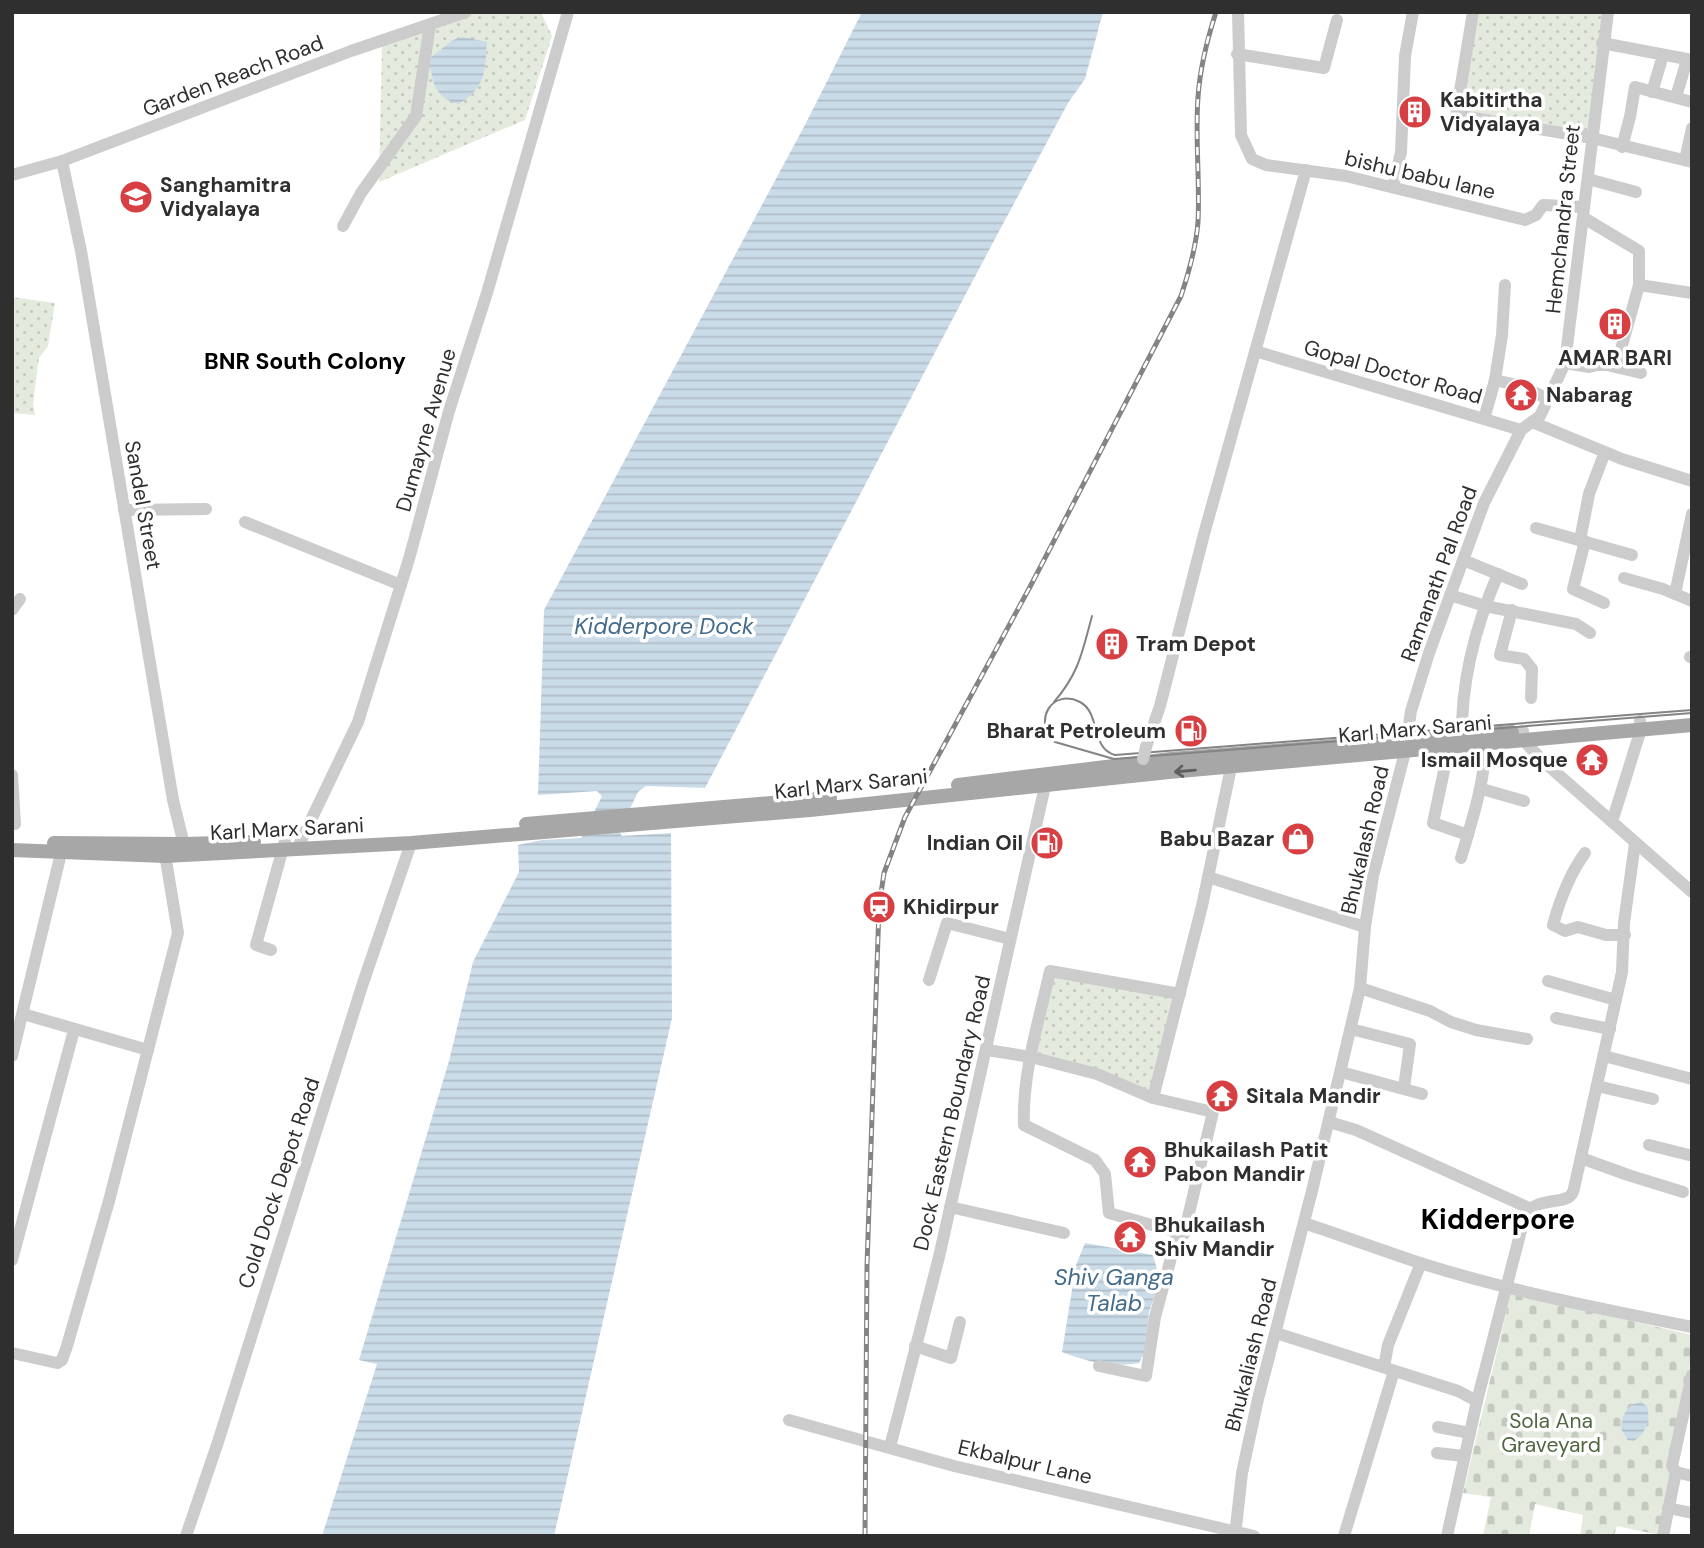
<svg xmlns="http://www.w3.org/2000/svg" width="1704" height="1548" viewBox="0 0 1704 1548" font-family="'DM Sans',sans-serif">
	<defs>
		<pattern id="green-dots" width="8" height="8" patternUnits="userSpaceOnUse" patternTransform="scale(1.75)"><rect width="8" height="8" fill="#e4ebde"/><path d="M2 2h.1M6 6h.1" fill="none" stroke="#c4cabf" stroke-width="1.8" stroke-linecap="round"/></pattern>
		<pattern id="cemetery-stones" width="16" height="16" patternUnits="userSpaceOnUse" patternTransform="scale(1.75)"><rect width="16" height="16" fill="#e4ebde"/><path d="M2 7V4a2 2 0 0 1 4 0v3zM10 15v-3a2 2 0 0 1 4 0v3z" fill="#c4cabf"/></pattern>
		<pattern id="water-rules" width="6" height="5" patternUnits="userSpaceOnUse" patternTransform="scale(1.75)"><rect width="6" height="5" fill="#cbdce9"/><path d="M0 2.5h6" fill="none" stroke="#afbdc8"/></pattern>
	</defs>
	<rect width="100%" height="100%" fill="#fff"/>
	<g fill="url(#green-dots)">
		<path d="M479 12H541L552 36 525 120 379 182 382 46Z"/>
		<path d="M1478 12H1606L1590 132 1462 110Z"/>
		<path d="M12 297 55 303 48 346 39 358 33 404 35 415 12 413Z"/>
		<path d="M1051 974 1177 996 1150 1092 1034 1054Z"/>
	</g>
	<path fill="url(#cemetery-stones)" d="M1511 1293 1692 1335V1356L1668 1463 1671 1475 1659 1535 1617 1526 1614 1536H1580L1583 1515 1535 1504 1529 1536H1483L1491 1497 1463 1493Z"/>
	<g fill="url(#water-rules)">
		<path d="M862 12H1103L1085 79 1068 103 997 235 705 788 646 786 638 792 619 831 622 836 671 833 672 1018 554 1536H322L377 1364 359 1360 449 1061 473 962 519 872 518 845 542 840 581 838 602 796 597 791 538 795 544 610 806 123Z"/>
		<path d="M463 37 487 42C485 72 486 87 459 104 435 99 431 80 430 58L453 40Z"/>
		<path d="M1085 1243 1153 1255 1160 1280 1149 1312 1145 1351 1139 1363C1111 1368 1088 1362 1062 1352L1076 1265Z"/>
		<path d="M1641 1402 1647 1406C1651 1420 1646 1433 1634 1441L1628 1440 1621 1429C1622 1415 1627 1404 1641 1402Z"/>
	</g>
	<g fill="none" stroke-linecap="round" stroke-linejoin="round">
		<g stroke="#ccc" stroke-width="12">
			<path d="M1238 12 1241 135 1252 159 1266 165 1346 176 1525 220 1536 215 1543 205 1584 207"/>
			<path d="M1473 12 1456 115 1592 138 1692 162"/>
			<path d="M1602 43 1692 60"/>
			<path d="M1237 54 1324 68 1337 20"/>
			<path d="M1652 92 1661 62"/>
			<path d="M1676 97 1687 60"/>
			<path d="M1622 147 1630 117 1635 87 1692 102"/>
			<path d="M1685 160 1692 128"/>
			<path d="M62 161 81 251 173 800 186 853"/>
			<path d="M12 175 62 161 351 51 466 12"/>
			<path d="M1588 179 1636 192"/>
			<path d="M1393 187 1401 152 1405 56 1413 12"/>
			<path d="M1584 218 1639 251V285L1616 367"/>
			<path d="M343 226 361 193 416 116 430 25"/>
			<path d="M1639 285 1692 293"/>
			<path d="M1255 351 1521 430"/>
			<path d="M1565 363 1589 367 1597 365H1607L1641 373"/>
			<path d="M1495 380 1521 386 1548 399"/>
			<path d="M1484 419 1495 380 1502 335 1505 285"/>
			<path d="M1532 422 1622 459 1692 481"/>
			<path d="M124 510 206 509"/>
			<path d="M245 522 401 585"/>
			<path d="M1536 528 1632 555"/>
			<path d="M1580 540 1589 494 1605 452"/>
			<path d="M1585 541 1573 589 1604 603"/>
			<path d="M1463 560 1522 584"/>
			<path d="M1624 578 1663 589 1692 601"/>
			<path d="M1675 594 1692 514"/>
			<path d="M1450 595 1485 606 1576 624 1590 633"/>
			<path d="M12 610 20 599"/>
			<path d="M1512 610 1500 655 1524 659 1532 669 1531 698"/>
			<path d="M1690 657 1692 658"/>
			<path d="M1523 731V740L1544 762 1692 892"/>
			<path d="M1462 737C1461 681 1476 625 1498 574"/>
			<path d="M1146 747 1160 706 1204 534 1306 170"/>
			<path d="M1449 747 1433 823 1468 835"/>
			<path d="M12 775 15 824"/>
			<path d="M1482 789 1524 801"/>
			<path d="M1612 822 1641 729 1640 721"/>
			<path d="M297 849 358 722 409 559 449 411 487 293 568 12"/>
			<path d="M1585 853C1569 875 1560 899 1553 925L1565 931 1578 927 1606 935H1625"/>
			<path d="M1461 858C1472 821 1484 784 1486 745"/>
			<path d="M1208 877 1365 927"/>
			<path d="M271 950 256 945 285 841"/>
			<path d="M929 980 947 923 1010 939"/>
			<path d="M1548 981 1616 1000"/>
			<path d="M1360 988 1430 1011 1451 1022 1476 1030 1527 1039"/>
			<path d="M23 1014 148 1050"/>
			<path d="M1556 1018 1610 1029"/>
			<path d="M1351 1029 1410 1044 1404 1088"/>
			<path d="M987 1050 1031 1057 1097 1074 1153 1098 1213 1112 1184 1234 1109 1213 1105 1174 1095 1160 1024 1125C1022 1073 1039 1021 1050 971L1180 994"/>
			<path d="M12 1056 63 845"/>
			<path d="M1604 1056 1692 1079"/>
			<path d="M1341 1072 1422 1094"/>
			<path d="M1597 1086 1653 1099"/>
			<path d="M1153 1098 1202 906 1233 758"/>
			<path d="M1329 1122 1356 1130 1529 1208"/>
			<path d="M1649 1145 1689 1155"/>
			<path d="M1581 1158 1628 1175 1683 1192"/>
			<path d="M950 1207 1064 1233"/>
			<path d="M1304 1223C1343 1236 1381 1250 1420 1263 1509 1291 1601 1309 1692 1327"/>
			<path d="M12 1260 74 1030"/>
			<path d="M1276 1333 1458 1391 1477 1401"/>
			<path d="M915 1346 951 1358 960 1322"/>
			<path d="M12 1353 57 1363 62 1360 67 1346 109 1201 178 933 164 848"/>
			<path d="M1099 1366 1146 1376 1155 1317 1178 1232"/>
			<path d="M1384 1367 1388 1345 1421 1263"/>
			<path d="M789 1420 954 1466 1254 1536"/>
			<path d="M1438 1427 1470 1433"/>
			<path d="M890 1447 939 1257 1045 786"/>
			<path d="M1437 1453 1464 1456"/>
			<path d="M1676 1472 1692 1476"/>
			<path d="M1668 1508 1692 1513"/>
			<path d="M186 1536 218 1442 363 983 411 843"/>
			<path d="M1235 1536 1242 1473 1258 1399 1312 1191 1360 988 1365 927 1373 876 1405 752 1411 711 1429 653 1484 503 1521 430 1540 416 1565 363 1608 12"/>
			<path d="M1344 1536 1394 1371"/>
			<path d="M1447 1536 1477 1401 1525 1215C1538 1196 1563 1205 1571 1195 1574 1192 1574 1188 1575 1184L1622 972 1624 923 1635 843"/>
			<path d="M1663 1536 1676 1472 1672 1466 1692 1375"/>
		</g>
		<g stroke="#a7a7a7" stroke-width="14">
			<path d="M958 785 1171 759 1512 732"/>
			<path d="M526 824 830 798"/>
			<path d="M54 843 184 844 254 842"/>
			<path d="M12 850 165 856 411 843 810 810 1169 772 1692 725"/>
		</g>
		<g stroke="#848484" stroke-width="2">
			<path d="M1054 702C1079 673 1082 653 1092 616"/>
			<path d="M1692 710 1115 755C1090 748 1101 713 1080 702 1052 688 1032 721 1055 742L1114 759 1692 713"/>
		</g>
		<defs>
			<path id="rail" d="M865 1536 867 1266 879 907 884 873 905 817 1031 585 1181 296C1189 272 1196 247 1198 222 1200 180 1195 138 1198 97 1200 67 1207 40 1216 12"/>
		</defs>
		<use href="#rail" stroke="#848484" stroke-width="5"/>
		<use href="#rail" stroke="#fff" stroke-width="2.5" stroke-dasharray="8" stroke-linecap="butt"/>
		<path stroke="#ccc" stroke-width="12" d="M1143 759 1146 747"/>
	</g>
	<defs><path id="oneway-shaft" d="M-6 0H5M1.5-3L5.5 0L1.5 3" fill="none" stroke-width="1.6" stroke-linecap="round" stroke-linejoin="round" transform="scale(1.75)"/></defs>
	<use stroke="#5f5f5f" href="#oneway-shaft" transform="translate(1185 771) rotate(175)"/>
	<defs>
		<symbol id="building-disc" viewBox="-11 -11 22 22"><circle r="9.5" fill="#d73f42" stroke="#fff"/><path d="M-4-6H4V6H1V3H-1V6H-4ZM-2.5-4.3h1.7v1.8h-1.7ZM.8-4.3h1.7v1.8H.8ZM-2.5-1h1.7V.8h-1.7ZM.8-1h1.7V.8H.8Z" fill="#fff"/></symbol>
		<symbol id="school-disc" viewBox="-11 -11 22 22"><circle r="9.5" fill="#d73f42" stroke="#fff"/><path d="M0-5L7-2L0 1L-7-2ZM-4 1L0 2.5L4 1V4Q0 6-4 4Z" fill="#fff"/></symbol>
		<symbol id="temple-disc" viewBox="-11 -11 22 22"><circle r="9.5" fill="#d73f42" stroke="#fff"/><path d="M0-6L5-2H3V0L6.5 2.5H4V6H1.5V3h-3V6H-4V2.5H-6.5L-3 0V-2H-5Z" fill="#fff"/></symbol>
		<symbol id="fuel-disc" viewBox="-11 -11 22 22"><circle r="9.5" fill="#d73f42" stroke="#fff"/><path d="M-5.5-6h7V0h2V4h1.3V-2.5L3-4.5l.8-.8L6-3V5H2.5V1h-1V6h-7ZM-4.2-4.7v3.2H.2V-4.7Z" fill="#fff"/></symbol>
		<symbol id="shop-disc" viewBox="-11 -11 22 22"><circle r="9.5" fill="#d73f42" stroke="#fff"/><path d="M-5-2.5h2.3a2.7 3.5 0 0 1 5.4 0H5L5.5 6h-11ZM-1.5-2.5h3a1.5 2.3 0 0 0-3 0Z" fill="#fff"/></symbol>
		<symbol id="station-disc" viewBox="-11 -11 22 22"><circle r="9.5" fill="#d73f42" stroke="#fff"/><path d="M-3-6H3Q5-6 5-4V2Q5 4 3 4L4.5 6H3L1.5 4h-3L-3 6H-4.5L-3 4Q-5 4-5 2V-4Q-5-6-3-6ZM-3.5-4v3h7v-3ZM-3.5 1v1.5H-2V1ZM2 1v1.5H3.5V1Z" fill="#fff"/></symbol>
	</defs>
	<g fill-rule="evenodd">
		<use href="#building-disc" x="1396" y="93" width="38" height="38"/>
		<use href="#school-disc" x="117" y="178" width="38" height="38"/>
		<use href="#building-disc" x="1596" y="305" width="38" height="38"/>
		<use href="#temple-disc" x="1502" y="376" width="38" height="38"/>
		<use href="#building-disc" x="1093" y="625" width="38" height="38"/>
		<use href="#fuel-disc" x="1172" y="712" width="38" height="38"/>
		<use href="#temple-disc" x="1573" y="741" width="38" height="38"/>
		<use href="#shop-disc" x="1279" y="820" width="38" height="38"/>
		<use href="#fuel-disc" x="1028" y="824" width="38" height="38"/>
		<use href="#station-disc" x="860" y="888" width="38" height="38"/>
		<use href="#temple-disc" x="1203" y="1077" width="38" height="38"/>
		<use href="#temple-disc" x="1121" y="1143" width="38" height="38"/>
		<use href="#temple-disc" x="1111" y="1218" width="38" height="38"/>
	</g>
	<g text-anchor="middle" stroke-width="7" stroke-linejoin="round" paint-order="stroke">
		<g font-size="21" fill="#2f2f2f" stroke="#fff">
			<text transform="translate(233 76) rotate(-21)" y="7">Garden Reach Road</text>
			<text transform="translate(1420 175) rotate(13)" y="7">bishu babu lane</text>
			<text transform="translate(1563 219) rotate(-84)" y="7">Hemchandra Street</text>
			<text transform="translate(1393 372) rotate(16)" y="7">Gopal Doctor Road</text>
			<text transform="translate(426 430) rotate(-74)" y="7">Dumayne Avenue</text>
			<text transform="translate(143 505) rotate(80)" y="7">Sandel Street</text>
			<text transform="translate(1439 574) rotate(-70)" y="7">Ramanath Pal Road</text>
			<text transform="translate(1415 729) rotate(-5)" y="7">Karl Marx Sarani</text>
			<text transform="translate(851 784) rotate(-6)" y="7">Karl Marx Sarani</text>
			<text transform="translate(287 829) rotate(-3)" y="7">Karl Marx Sarani</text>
			<text transform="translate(1365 840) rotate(-77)" y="7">Bhukalash Road</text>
			<text transform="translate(952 1113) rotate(-77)" y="7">Dock Eastern Boundary Road</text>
			<text transform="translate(279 1183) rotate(-72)" y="7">Cold Dock Depot Road</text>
			<text transform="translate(1251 1355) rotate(-76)" y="7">Bhukaliash Road</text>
			<text transform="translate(1025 1462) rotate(13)" y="7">Ekbalpur Lane</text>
		</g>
		<g font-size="21" font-weight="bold" fill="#2f2f2f" stroke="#fff" text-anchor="start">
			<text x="1440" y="107">Kabitirtha<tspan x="1440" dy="24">Vidyalaya</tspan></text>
			<text x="160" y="192">Sanghamitra<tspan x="160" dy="24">Vidyalaya</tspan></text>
			<text x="1615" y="365" text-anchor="middle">AMAR BARI</text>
			<text x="1546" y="402">Nabarag</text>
			<text x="1136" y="651">Tram Depot</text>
			<text x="1166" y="738" text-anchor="end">Bharat Petroleum</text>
			<text x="1568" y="767" text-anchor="end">Ismail Mosque</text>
			<text x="1274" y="846" text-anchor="end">Babu Bazar</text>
			<text x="1023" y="850" text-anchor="end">Indian Oil</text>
			<text x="903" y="914">Khidirpur</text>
			<text x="1246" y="1103">Sitala Mandir</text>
			<text x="1164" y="1157">Bhukailash Patit<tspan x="1164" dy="24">Pabon Mandir</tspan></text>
			<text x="1154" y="1232">Bhukailash<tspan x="1154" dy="24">Shiv Mandir</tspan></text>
		</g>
		<g font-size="21" fill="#50673f" stroke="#fff">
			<text x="1551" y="1428">Sola Ana<tspan x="1551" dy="24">Graveyard</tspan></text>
		</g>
		<g font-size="23" font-weight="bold" fill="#000" stroke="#fff">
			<text x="305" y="369">BNR South Colony</text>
		</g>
		<g font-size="23" font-style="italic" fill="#436b8b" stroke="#fff">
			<text x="664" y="634">Kidderpore Dock</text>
			<text x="1114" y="1285">Shiv Ganga<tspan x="1114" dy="26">Talab</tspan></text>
		</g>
		<g font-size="28" font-weight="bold" fill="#000" stroke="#fff">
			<text x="1498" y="1229">Kidderpore</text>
		</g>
	</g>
	<rect width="1704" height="1548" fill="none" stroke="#2f2f2f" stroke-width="28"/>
</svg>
